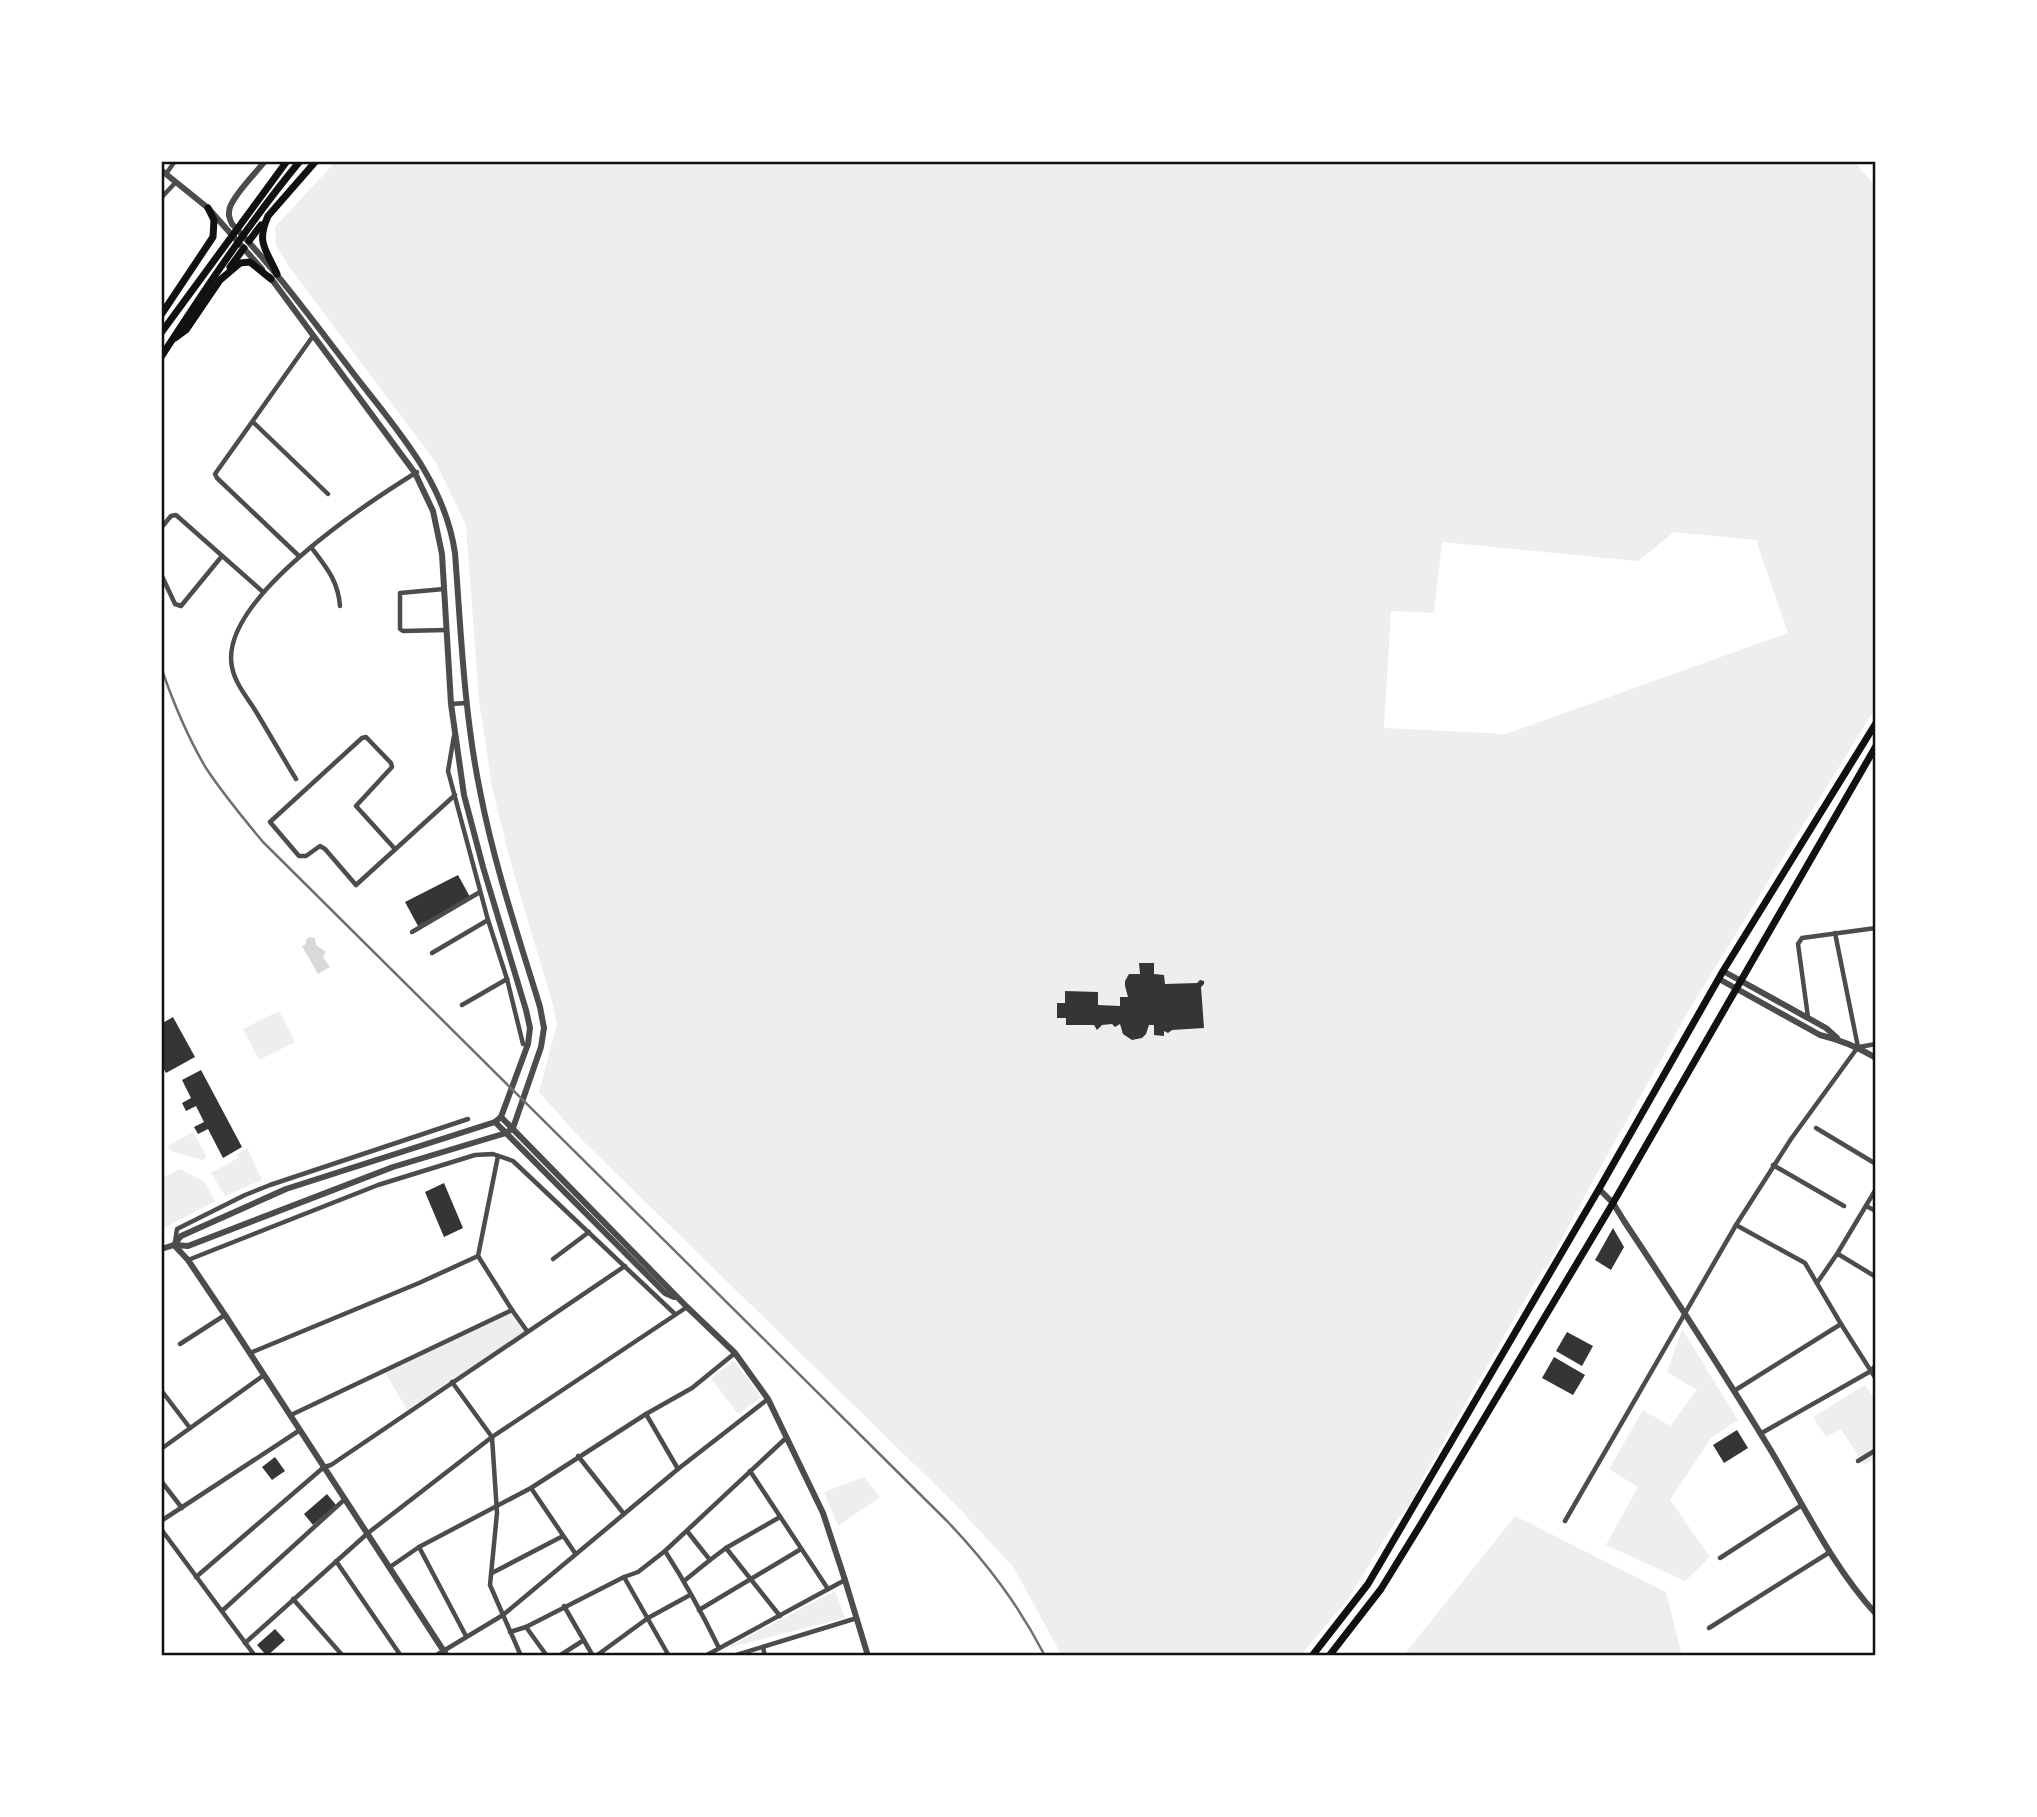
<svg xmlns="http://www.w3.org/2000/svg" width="2037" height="1817" viewBox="0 0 2037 1817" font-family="'DM Sans',sans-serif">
	<rect width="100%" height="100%" fill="#fff"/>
	<g fill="#eee" fill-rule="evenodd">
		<path d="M336 161H1854L1876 187V707L1689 1010 1595 1177 1549 1263 1538 1277 1425 1474 1414 1500 1397 1519 1348 1599 1300 1656H1062L1014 1568 956 1505 580 1138 539 1092 557 1024 552 1002 510 860 492 787 479 701 466 525 435 461 288 265 276 245 275 227ZM1674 532 1756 540 1788 633 1506 734 1384 728 1391 611 1434 613 1442 542 1638 561Z"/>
		<path d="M279 1011 295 1042 259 1060 243 1029Z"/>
		<path d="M193 1132 207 1157 202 1160 171 1151 168 1146Z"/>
		<path d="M247 1148 262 1180 225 1196 211 1173 238 1158 237 1154Z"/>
		<path d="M179 1169 204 1181 215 1201 161 1230V1179Z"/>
		<path d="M511 1312 525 1331 407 1410 385 1372Z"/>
		<path d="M1682 1329 1738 1420 1711 1438 1670 1500 1710 1557 1685 1581 1606 1545 1638 1487 1609 1469 1643 1410 1670 1426 1697 1390 1667 1372Z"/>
		<path d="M734 1361 761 1397 738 1414 711 1378Z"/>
		<path d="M1865 1385 1876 1402V1458L1864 1465 1841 1429 1826 1437 1813 1417Z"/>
		<path d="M864 1477 880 1497 838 1526 824 1492Z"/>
		<path d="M1515 1516 1666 1592 1682 1656H1403Z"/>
		<path d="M835 1591 845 1618 731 1647 730 1646Z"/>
	</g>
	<path fill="#d9d9d9" d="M309 937 315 938 316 945 326 952 323 957 330 967 318 974 302 946 306 944V940Z"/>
	<g fill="#353535">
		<path d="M458 875 470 897 418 926 405 902Z"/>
		<path d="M1139 963H1154V974L1164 975 1165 984 1197 983 1200 980 1204 981V984L1201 987 1204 1028 1172 1030 1168 1033 1164 1031V1036L1154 1035V1025H1149L1146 1034 1142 1038 1132 1040 1123 1034 1120 1024 1115 1027 1112 1024 1102 1025 1097 1030 1094 1025H1066V1018H1057V1003H1065V991L1098 992V1005L1120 1006V997H1128L1125 986V981L1129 974H1140Z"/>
		<path d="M173 1017 195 1057 166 1073 161 1064V1024Z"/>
		<path d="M201 1070 242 1147 223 1158 208 1129 198 1134 194 1127 204 1122 196 1106 186 1111 182 1103 191 1098 182 1080Z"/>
		<path d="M444 1183 463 1228 444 1237 425 1192Z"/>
		<path d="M1613 1228 1624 1247 1611 1270 1595 1260Z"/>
		<path d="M1567 1332 1593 1346 1582 1366 1556 1351Z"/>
		<path d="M1554 1357 1585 1375 1573 1395 1542 1378Z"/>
		<path d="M1737 1430 1748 1448 1724 1463 1713 1445Z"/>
		<path d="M275 1457 285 1471 272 1480 262 1467Z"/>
		<path d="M327 1494 336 1505 313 1525 304 1514Z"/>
		<path d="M275 1629 285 1640 267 1656 257 1645Z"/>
	</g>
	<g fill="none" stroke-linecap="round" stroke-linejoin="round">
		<g stroke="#4c4c4c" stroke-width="4.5">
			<path d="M166 174 175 161"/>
			<path d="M161 198 175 183"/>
			<path d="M253 422 328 494"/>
			<path d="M161 528 171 516 176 515 263 592"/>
			<path d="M311 547C326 567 338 580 340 606"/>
			<path d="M299 556 217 478 215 474 313 336"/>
			<path d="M161 574 175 604 181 606 222 556"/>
			<path d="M444 589 400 593V629L403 631 446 630"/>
			<path d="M451 704 466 703"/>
			<path d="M454 736 448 771 488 920 507 979 523 1044"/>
			<path d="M296 779C282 756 269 733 255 710 246 696 235 683 232 667 218 600 367 503 417 472"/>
			<path d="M395 849 356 806 392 767 391 763 366 737 362 738 270 822 299 856H306L320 846 325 849 356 885 455 795"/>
			<path d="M412 932 480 892"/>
			<path d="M1835 933 1858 1047"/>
			<path d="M432 953 488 920"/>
			<path d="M462 1005 507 979"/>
			<path d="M1808 1017 1798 944 1802 938 1876 928"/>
			<path d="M1859 1047 1876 1044"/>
			<path d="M1816 1128 1876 1164"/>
			<path d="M498 1156 478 1256 512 1310 527 1331"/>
			<path d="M1773 1165 1844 1206"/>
			<path d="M1866 1206 1876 1211"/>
			<path d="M1736 1225 1805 1263 1841 1324 1876 1379"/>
			<path d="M175 1242 177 1229 245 1195 270 1185 468 1119"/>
			<path d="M1838 1254 1876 1277"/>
			<path d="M553 1259 589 1232"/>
			<path d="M188 1260 378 1185 475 1155 493 1154 513 1161 675 1314"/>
			<path d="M1817 1283 1837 1254 1876 1189"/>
			<path d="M180 1344 225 1315"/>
			<path d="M250 1353 419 1283 478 1256"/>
			<path d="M452 1382 492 1437 497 1513 490 1585 521 1656"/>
			<path d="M161 1390 190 1428"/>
			<path d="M1734 1391 1841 1324"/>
			<path d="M646 1414 678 1469"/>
			<path d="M291 1415 512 1310"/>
			<path d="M1760 1434 1871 1371 1876 1365"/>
			<path d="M161 1449 264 1375"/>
			<path d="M578 1456 624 1514"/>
			<path d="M1858 1461 1876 1450"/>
			<path d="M750 1471 828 1589"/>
			<path d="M161 1481 182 1508"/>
			<path d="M531 1488 575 1553"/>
			<path d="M161 1521 300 1430"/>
			<path d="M1565 1521 1736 1225 1791 1139 1858 1047"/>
			<path d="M161 1529 255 1656"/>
			<path d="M687 1531 710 1560 726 1548 780 1517"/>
			<path d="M419 1547 466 1636"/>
			<path d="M726 1548 780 1616"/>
			<path d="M665 1551C685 1582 703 1615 719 1648"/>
			<path d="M1720 1558 1802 1505"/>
			<path d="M336 1561 401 1656"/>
			<path d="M390 1567 419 1547 531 1488 646 1414 692 1388 735 1353"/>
			<path d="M492 1573 563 1536"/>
			<path d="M196 1577 324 1467 331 1465 625 1266"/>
			<path d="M624 1577 669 1656"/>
			<path d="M684 1581 710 1560"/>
			<path d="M293 1599 343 1656"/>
			<path d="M564 1606 593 1656"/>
			<path d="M699 1610 801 1549"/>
			<path d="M222 1611 345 1499"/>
			<path d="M526 1627 547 1656"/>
			<path d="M1709 1628 1830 1552"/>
			<path d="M510 1632 526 1627 624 1577 638 1572 665 1551 786 1438"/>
			<path d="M245 1643 368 1533 492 1437 687 1307"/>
			<path d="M763 1647 765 1656"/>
			<path d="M435 1656 503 1615 678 1469 768 1399"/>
			<path d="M559 1656 584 1640"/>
			<path d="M596 1656 648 1618 690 1595"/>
			<path d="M705 1656 845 1580"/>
			<path d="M733 1656 857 1618"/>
		</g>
		<g stroke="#4c4c4c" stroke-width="6">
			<path d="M161 170 208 208 262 269"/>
			<path d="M270 277 415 473 433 511 442 554 451 704 464 795 483 867 526 1010 530 1028 528 1044 501 1117"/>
			<path d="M1723 971 1826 1028 1837 1038"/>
			<path d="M1719 979 1820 1035C1841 1040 1858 1047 1876 1058"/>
			<path d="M501 1117 687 1307 735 1353 768 1399 823 1513 845 1580 868 1656"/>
			<path d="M495 1122 665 1293 674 1297"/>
			<path d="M1599 1189 1613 1203 1624 1221C1674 1296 1723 1372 1770 1449 1803 1504 1832 1566 1876 1614"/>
			<path d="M174 1245 188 1260 225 1315 447 1656"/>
			<path d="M174 1245 181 1236 286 1189 495 1122 501 1117"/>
			<path d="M161 1249 174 1245 188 1246 393 1167 506 1133 513 1128 541 1047 544 1028 540 1007C518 935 494 864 480 791 464 713 461 632 455 553 444 477 391 424 347 365 310 317 274 268 232 224 229 218 228 214 230 207 236 192 255 174 265 161"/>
		</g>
		<g stroke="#111" stroke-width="7">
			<path d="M249 241 261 225"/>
			<path d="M230 267 244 248"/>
			<path d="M277 274C266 249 256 243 268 216L316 161"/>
			<path d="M161 315 213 237 214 220 208 208"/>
			<path d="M161 333 287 161"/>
			<path d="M175 338 186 330 220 280 240 263 250 262 271 279"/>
			<path d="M161 357C205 289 249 223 300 161"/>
			<path d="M1312 1656 1368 1584 1599 1189 1723 971 1876 723"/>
			<path d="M1329 1656 1381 1589 1421 1524 1613 1203 1876 746"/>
		</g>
		<path stroke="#707070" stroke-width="2.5" d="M161 667C173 702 187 736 206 768 223 794 243 818 263 842L947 1521C987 1563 1018 1604 1045 1656"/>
	</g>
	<rect width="2037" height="1817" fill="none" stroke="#ffffff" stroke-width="326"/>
	<rect x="163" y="163" width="1711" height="1491" fill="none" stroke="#111" stroke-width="2.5"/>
</svg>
